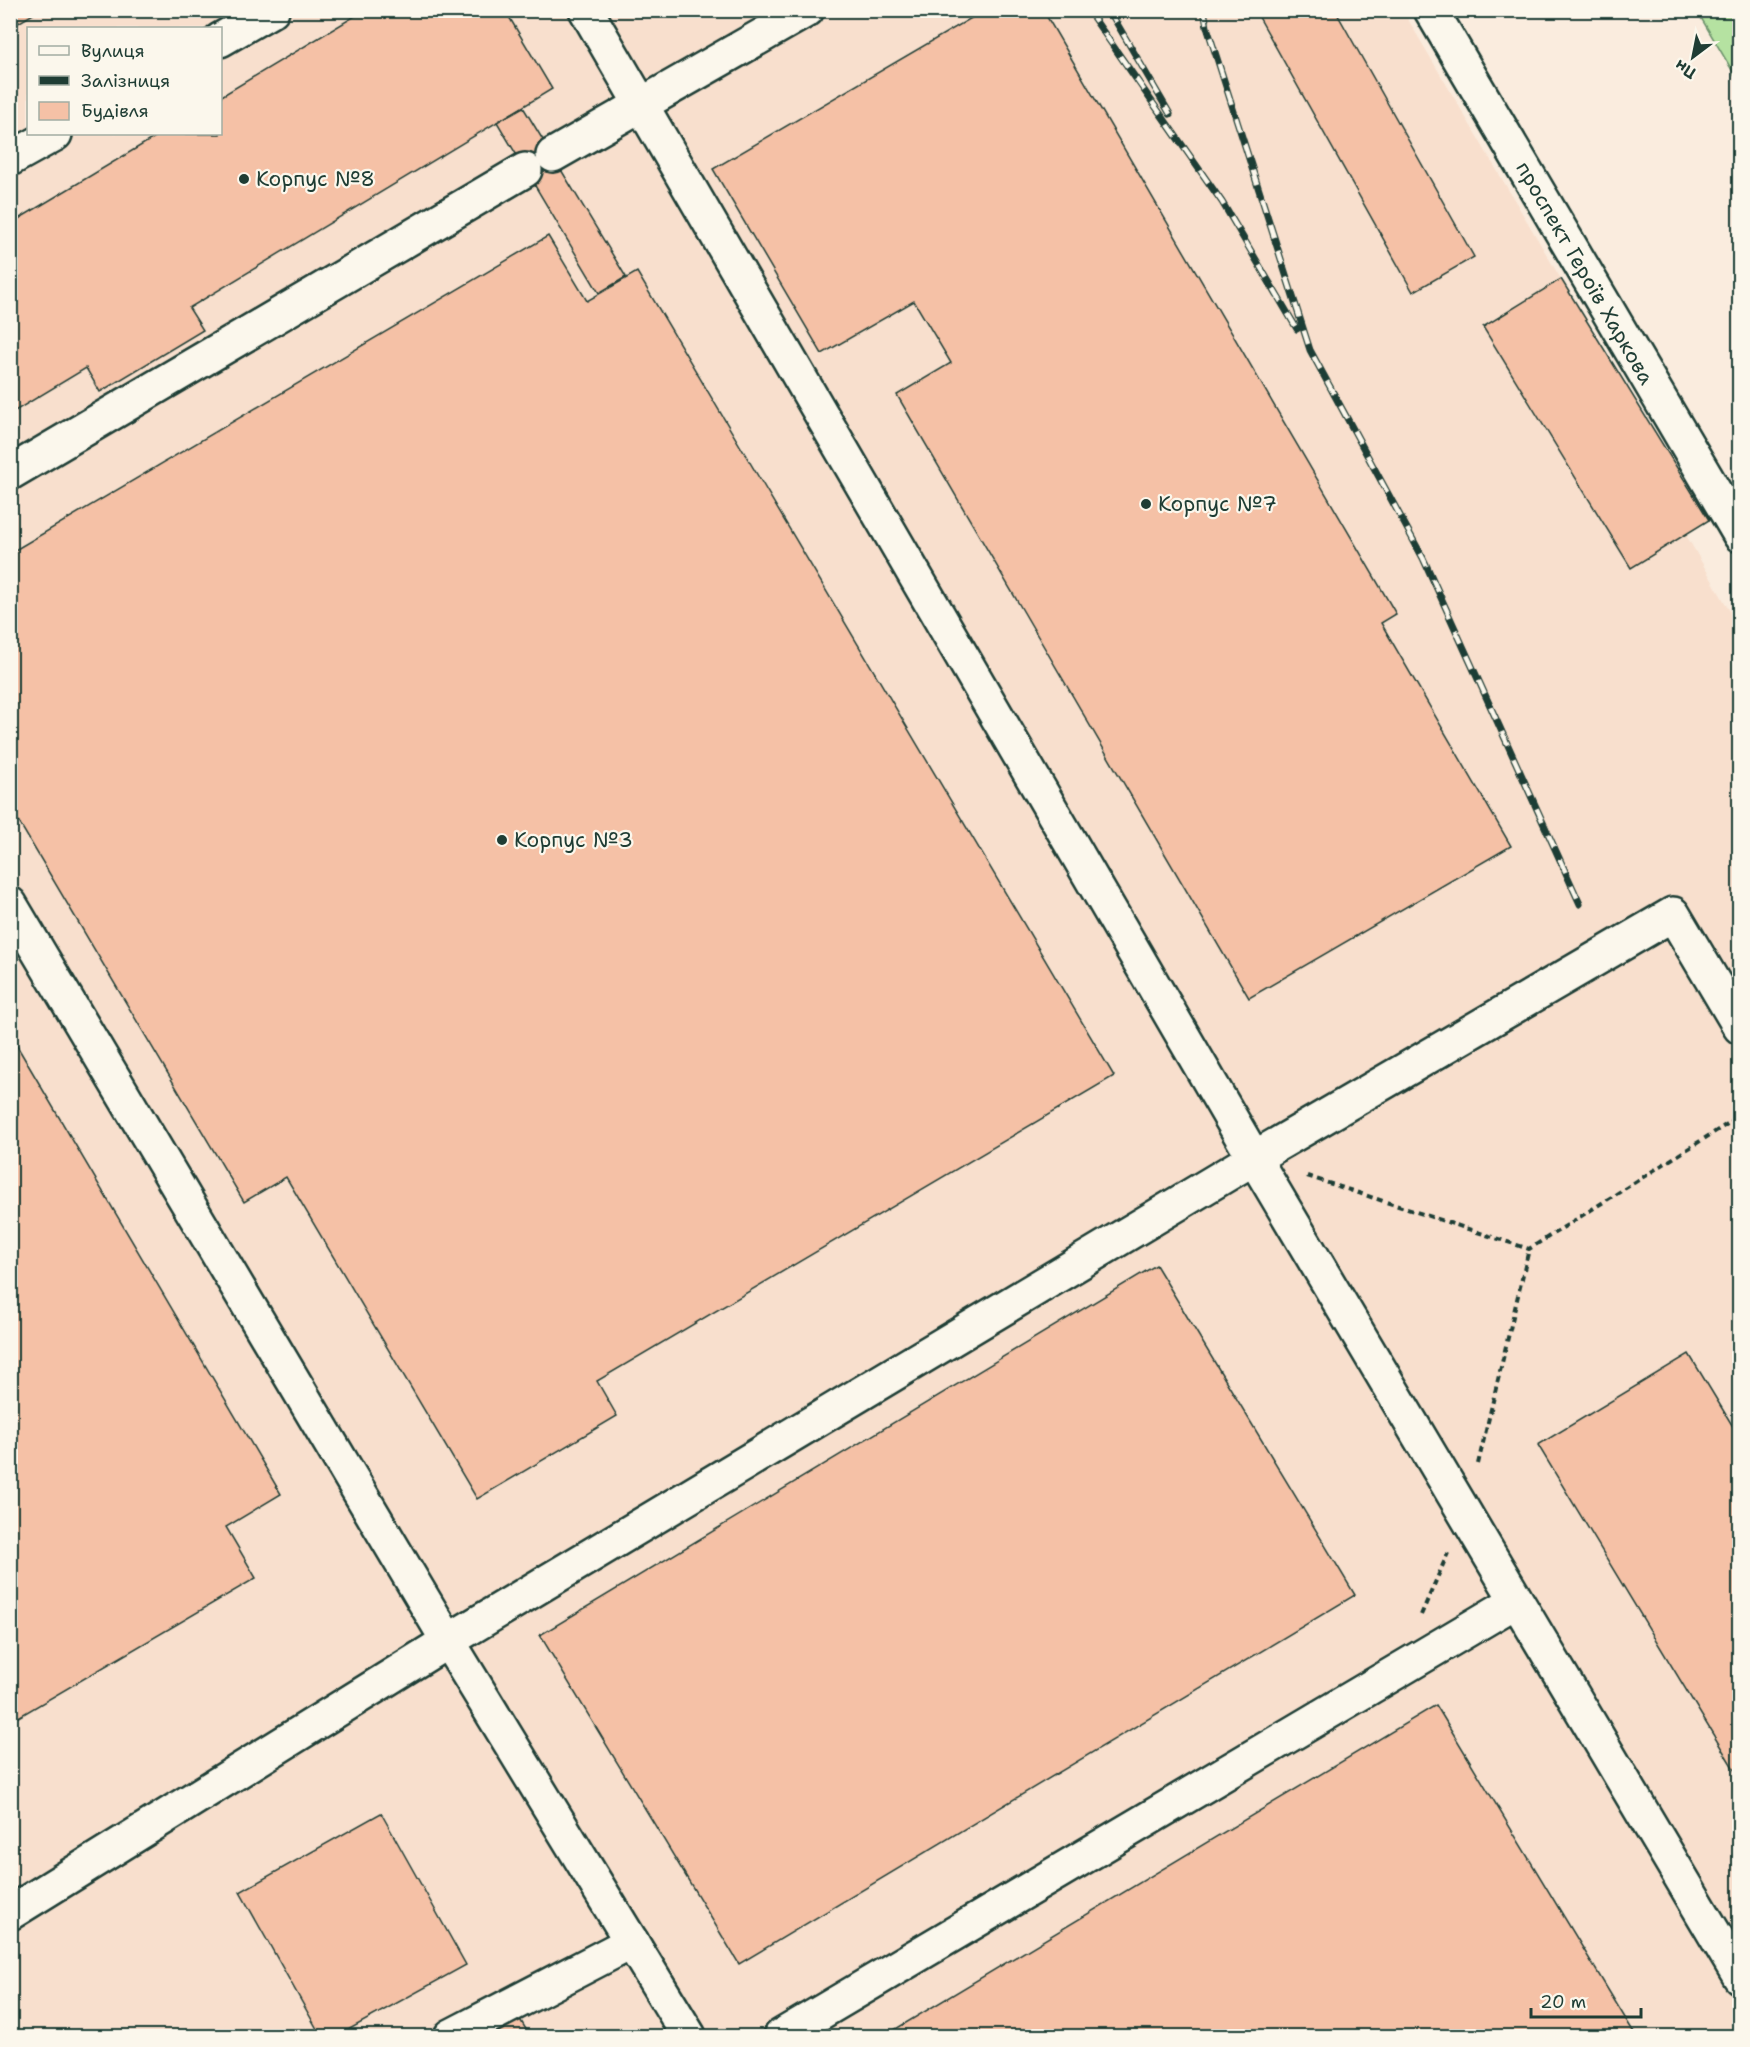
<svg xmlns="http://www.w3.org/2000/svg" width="1750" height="2047" viewBox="0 0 1750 2047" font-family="'Shantell Sans',sans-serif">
	<rect width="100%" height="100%" fill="#faecde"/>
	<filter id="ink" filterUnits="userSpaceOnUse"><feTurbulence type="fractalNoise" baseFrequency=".0167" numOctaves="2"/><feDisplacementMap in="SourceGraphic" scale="12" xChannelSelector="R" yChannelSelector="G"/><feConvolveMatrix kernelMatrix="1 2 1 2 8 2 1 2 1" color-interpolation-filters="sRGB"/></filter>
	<g filter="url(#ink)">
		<path fill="#f8dfcd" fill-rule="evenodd" d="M11 11H1403L1561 279 1709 520 1686 535 1739 627V2036H11ZM28 28H220V134H28Z"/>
		<path fill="#b5e2a1" stroke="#6a906a" stroke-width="1.5" d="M1697 11H1739V82Z"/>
		<g fill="#f5c1a6" stroke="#1f3d34" stroke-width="1.5">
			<path d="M10 10H40L10 28Z"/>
			<path d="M365 10H505L552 89 189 308 203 330 100 392 86 368 10 414V224L160 134H220V97Z"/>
			<path d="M985 10H1043L1396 614 1381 623 1511 846 1249 998 897 395 951 363 914 301 822 354 713 169Z"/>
			<path d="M1255 10H1335L1474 257 1413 292Z"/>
			<path d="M523 107 626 277 599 293 497 122Z"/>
			<path d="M548 236 587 301 637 272 1114 1076 597 1381 617 1416 477 1499 286 1177 244 1202 10 807V553Z"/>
			<path d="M1561 279 1709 520 1631 568 1483 327Z"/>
			<path d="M10 1034 281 1494 226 1527 256 1578 10 1722Z"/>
			<path d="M1156 1265 1355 1595 739 1964 540 1635Z"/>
			<path d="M1689 1354 1740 1438V1779L1538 1445Z"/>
			<path d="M1436 1705 1636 2036H884Z"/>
			<path d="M381 1813 466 1965 337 2036H321L240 1892Z"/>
			<path d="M515 2011 530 2036H473Z"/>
		</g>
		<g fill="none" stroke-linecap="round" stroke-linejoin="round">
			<defs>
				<g id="minor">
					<path d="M586 10 1254 1158 1740 1977"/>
					<path d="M1431 10 1740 535"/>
					<path d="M220 40 272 10"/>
					<path d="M553 155 807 10"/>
					<path d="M10 159 55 134"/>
					<path d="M10 473 525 170"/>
					<path d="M10 904 448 1641 689 2036"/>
					<path d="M10 1913 448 1641 1254 1158 1673 914 1740 1027"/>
					<path d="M451 2036 632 1942"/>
					<path d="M781 2036 1516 1601"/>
				</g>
			</defs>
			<use href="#minor" stroke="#1f3d34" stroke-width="38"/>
			<g stroke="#1f3d34" stroke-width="4" stroke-dasharray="6 4.5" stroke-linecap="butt">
				<path d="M1307 1176 1529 1249 1740 1116"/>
				<path d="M1478 1464 1529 1249"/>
				<path d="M1421 1615 1448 1553"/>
			</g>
			<use href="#minor" stroke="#fbf7ec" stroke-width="33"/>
			<defs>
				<g id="rail">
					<path d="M1088 10 1222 202 1297 329"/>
					<path d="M1109 10 1170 114"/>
					<path d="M1204 10 1207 27 1310 350 1423 558 1580 904"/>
				</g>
			</defs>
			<use href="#rail" stroke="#1f3d34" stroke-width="7"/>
			<use href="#rail" stroke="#fbf7ec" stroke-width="4.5" stroke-dasharray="14" stroke-linecap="butt"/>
		</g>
	</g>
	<g fill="#1f3d34" stroke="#fbf7ec" stroke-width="2">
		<circle cx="244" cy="179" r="6"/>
		<circle cx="1146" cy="504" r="6"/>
		<circle cx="502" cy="840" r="6"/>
	</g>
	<g text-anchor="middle" stroke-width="4.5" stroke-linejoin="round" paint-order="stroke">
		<g font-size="21" fill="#1f3d34" stroke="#fbf7ec" text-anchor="start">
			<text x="256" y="186">Корпус №8</text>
			<text x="1158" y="511">Корпус №7</text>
			<text x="514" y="847">Корпус №3</text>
		</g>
		<g font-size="21" fill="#1f3d34" stroke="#fbf7ec">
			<text transform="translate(1585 273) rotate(60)" y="7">проспект Героїв Харкова</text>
		</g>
	</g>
	<rect width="1750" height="2047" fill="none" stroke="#fbf7ec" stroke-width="36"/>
	<rect x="18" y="18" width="1714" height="2011" fill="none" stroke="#1f3d34" stroke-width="2" filter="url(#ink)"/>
	<rect x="27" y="27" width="195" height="108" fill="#fbf7ec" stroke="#a3ada2" stroke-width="1.5"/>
	<rect x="39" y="46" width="30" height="9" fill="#fbf7ec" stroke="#a3ada2" stroke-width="1.5"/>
	<text x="81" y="57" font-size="18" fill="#1f3d34">Вулиця</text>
	<rect x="39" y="76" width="30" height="9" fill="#1f3d34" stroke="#a3ada2" stroke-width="1.5"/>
	<text x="81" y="87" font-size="18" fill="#1f3d34">Залізниця</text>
	<rect x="39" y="102" width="30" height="18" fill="#f5c1a6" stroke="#a3ada2" stroke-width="1.5"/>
	<text x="81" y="117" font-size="18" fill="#1f3d34">Будівля</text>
	<g transform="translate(1693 57) rotate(212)" stroke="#fbf7ec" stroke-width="4.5" paint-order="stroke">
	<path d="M0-4.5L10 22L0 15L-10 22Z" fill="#1f3d34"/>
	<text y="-9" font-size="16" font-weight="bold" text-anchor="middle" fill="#1f3d34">Пн</text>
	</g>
	<path d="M1531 2008v9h110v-9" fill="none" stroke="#1f3d34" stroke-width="3"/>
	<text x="1540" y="2008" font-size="18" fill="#1f3d34" stroke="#fbf7ec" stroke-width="4.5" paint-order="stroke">20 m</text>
</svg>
